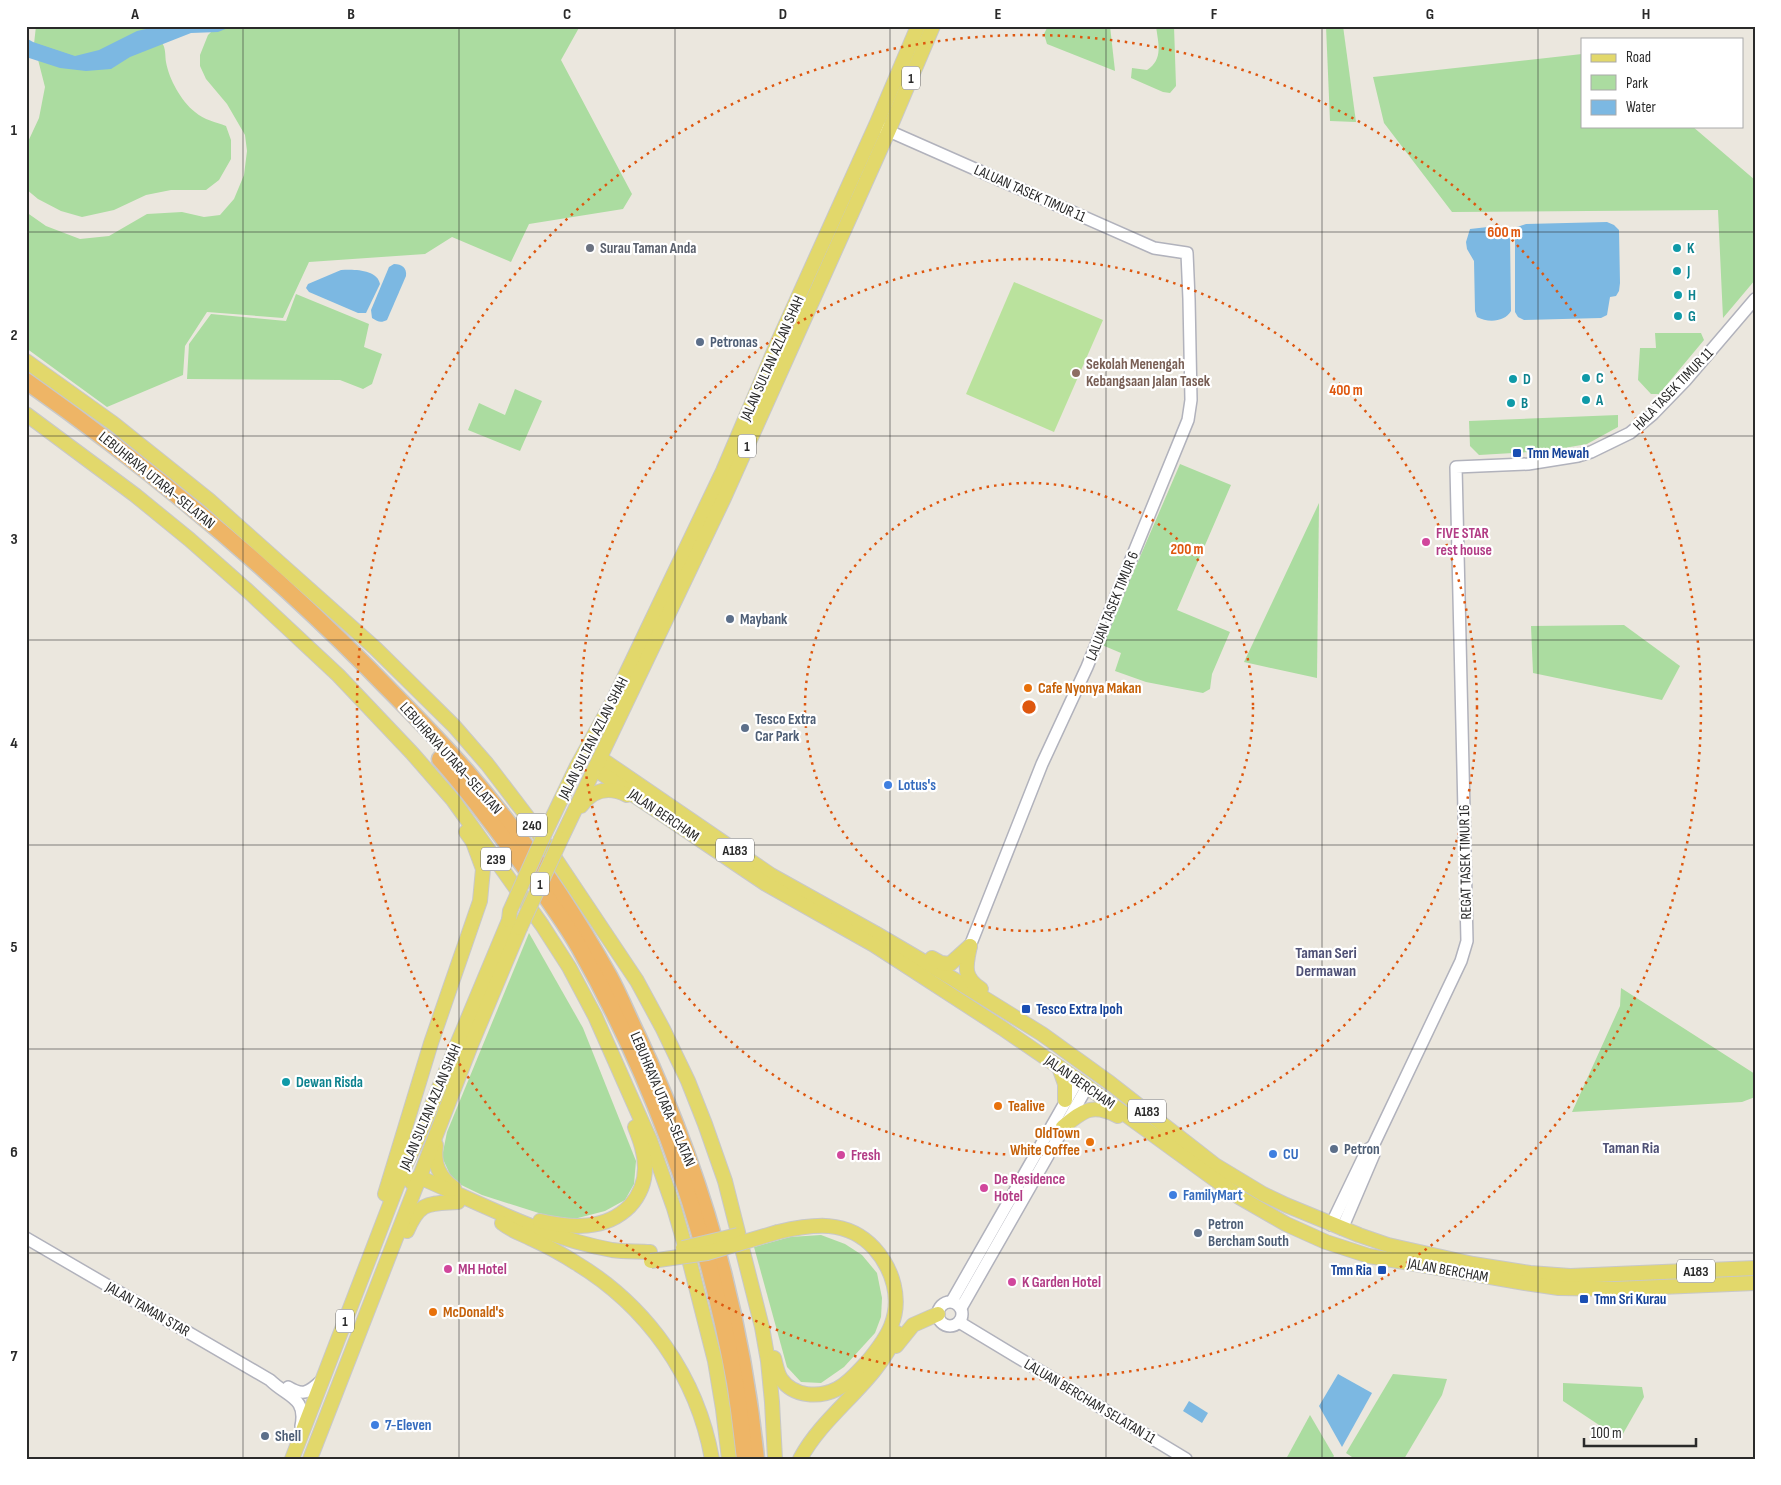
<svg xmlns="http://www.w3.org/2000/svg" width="1781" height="1485" viewBox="0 0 1781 1485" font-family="'Sofia Sans Condensed',sans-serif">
	<rect width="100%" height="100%" fill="#ebe7de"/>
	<g fill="#abdca0">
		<path d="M36 26H140C147 31 157 36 162 43 166 48 165 56 166 62 169 79 181 101 195 112 204 120 216 122 226 126L231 140V159L219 180 206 190H171L146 195 114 210 82 217 61 211 38 199 26 189V146L39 118 45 87 34 44Z"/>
		<path d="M226 26H580L561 60 632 194 623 209 529 224 511 262 452 237 425 254 309 262 283 318 207 312 185 346 183 375 107 407 26 348V212L46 226 80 239 109 236 147 214 182 212 204 217 220 215 234 199 244 175 247 151 245 135 227 104 206 79 200 66V55L208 35 214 29Z"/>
		<path d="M1048 26H1110L1115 71 1047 44 1044 34Z"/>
		<path d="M1156 26H1174L1176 86 1170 93 1163 92 1131 78 1132 68 1147 70C1164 59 1158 43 1156 26Z"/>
		<path d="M1326 26H1343L1356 122 1330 121Z"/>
		<path d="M1582 54V126H1692L1755 180V280L1723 318 1718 210 1452 212 1384 123 1373 77Z"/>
		<path d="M296 294 369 324 364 347 382 354 372 384 363 389 340 380 187 379 189 344 211 314 286 321Z"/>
		<path d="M1655 333H1701L1704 340 1659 394H1651L1638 380 1640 348H1656Z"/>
		<path d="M515 389 542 401 520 451 468 430 479 403 505 415Z"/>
		<path d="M1618 415V427L1587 444 1547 451 1479 455 1470 446 1469 421Z"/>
		<path d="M1180 464 1231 485 1177 610 1230 632 1212 674 1210 689 1203 693 1146 682 1115 671 1121 653 1102 645Z"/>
		<path d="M1319 503 1317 678 1244 662Z"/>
		<path d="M1624 625 1680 666 1662 700 1533 673 1531 626Z"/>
		<path d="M529 933 583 1028 636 1161 634 1184 625 1200 605 1211 574 1219 545 1215 482 1195 453 1181 442 1157 447 1132Z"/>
		<path d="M1621 988 1755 1074V1097L1742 1102 1572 1112 1620 1006Z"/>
		<path d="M821 1235 845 1244 862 1255 877 1273 882 1298 881 1317 875 1333 844 1367 821 1383 801 1382 787 1367 754 1247 790 1237Z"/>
		<path d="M1393 1374 1447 1379 1442 1395 1404 1459H1355L1346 1453Z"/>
		<path d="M1563 1383 1642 1387 1644 1397 1620 1439 1563 1401Z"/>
		<path d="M1310 1415 1334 1456 1332 1459H1286Z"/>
	</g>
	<path fill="#bae29d" d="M1014 282 1103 320 1054 432 966 394Z"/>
	<g fill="#7cb8e2">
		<path d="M159 26H233L218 32 191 33 130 57 111 69 86 71 60 68 26 57V38L33 42 75 56 99 50 137 31Z"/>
		<path d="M1607 222 1614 225 1619 230 1620 283 1619 291 1616 296 1610 297 1607 315 1601 318 1524 320 1518 317 1515 312V234L1517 227 1526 224Z"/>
		<path d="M1497 226 1508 230 1510 234 1511 311C1505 322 1488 323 1477 317L1475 311 1474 261 1467 249 1466 242 1470 229Z"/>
		<path d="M394 264C402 264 407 268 406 276L387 320C381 323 378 322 372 318L371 310 389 267Z"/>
		<path d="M341 270C353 269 377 269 380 284L366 313H358L309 292 306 288 308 284Z"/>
		<path d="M1338 1374 1372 1393 1342 1447 1319 1406Z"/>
		<path d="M1189 1401 1208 1413 1202 1423 1183 1411Z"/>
	</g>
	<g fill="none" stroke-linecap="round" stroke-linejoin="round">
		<defs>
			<g id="minor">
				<path d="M882 128 1154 248 1187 253 1189 299 1191 400 1188 420 1087 667 1042 764 970 946"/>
				<path d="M1331 1225 1367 1150 1373 1146 1461 961 1467 941 1456 467 1528 464 1578 456 1591 452 1630 433 1653 414 1685 381 1755 299"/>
				<path d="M1342 1229 1374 1154 1373 1146"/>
				<path d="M26 1238 270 1380C287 1397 307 1397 301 1426"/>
				<path d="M952 1301 1078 1080"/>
				<circle cx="950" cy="1314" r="12"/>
				<path d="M961 1308 1087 1087"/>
				<path d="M959 1322 1186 1459"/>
				<path d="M288 1387C303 1396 308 1393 321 1381"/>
			</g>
			<g id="major">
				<path d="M26 361 114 424 209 500 375 648 454 726 487 764 526 815 637 981 663 1029 688 1081 705 1124 725 1181 762 1327 768 1361 772 1402 775 1459"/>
				<path d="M26 414 135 495 189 539 248 591 338 675 412 753 453 800 542 925 569 967 595 1016 650 1140 674 1208 690 1263 715 1361 723 1409 729 1459"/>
				<path d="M600 758 771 875 875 933 955 980 1042 1034 1110 1083 1215 1165 1263 1194 1286 1205 1359 1235 1388 1245 1473 1264 1530 1273 1570 1276 1755 1268"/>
				<path d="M595 769 766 884 874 945 1002 1028 1078 1080 1239 1197 1286 1224 1326 1242 1369 1256 1525 1283 1559 1288 1614 1289 1755 1283"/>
				<path d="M581 806C592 790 609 786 627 795"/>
				<path d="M545 833 577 766 614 699 723 471 777 344 876 125 918 26"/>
				<path d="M561 839 724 498 889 130 933 26"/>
				<path d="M970 946C966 965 962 977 981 989"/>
				<path d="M932 958 941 963 950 964 970 946"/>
				<path d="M1059 1067 1065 1084V1100"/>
				<path d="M1063 1127C1084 1110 1092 1103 1118 1116"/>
				<path d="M436 1145C433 1164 439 1177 454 1188"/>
				<path d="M411 1182 419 1177C482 1204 545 1238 612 1250 625 1252 638 1251 650 1252"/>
				<path d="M385 1194 431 1043 480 901 483 869 473 842 466 832"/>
				<path d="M540 1221C571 1228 605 1231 630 1206 639 1196 645 1182 645 1168 645 1153 640 1140 635 1127"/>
				<path d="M502 1223C512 1231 522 1234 532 1239 547 1246 562 1254 576 1263 647 1306 697 1376 712 1459"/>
				<path d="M407 1231C420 1201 428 1204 458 1202"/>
				<path d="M896 1346 913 1325 938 1314"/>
				<path d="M774 1358C776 1365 777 1373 781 1379 794 1397 819 1398 837 1389 849 1383 859 1371 868 1361 877 1350 886 1339 891 1326 902 1299 893 1269 874 1248 847 1219 813 1224 778 1232"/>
				<path d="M292 1459 404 1168 415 1145 509 920"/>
				<path d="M310 1459 471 1045 520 928"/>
				<path d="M800 1459C826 1411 876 1384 897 1333"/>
			</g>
			<g id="highway">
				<path d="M26 381C148 467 263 562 368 668 401 702 435 735 466 771 520 834 569 904 609 976 620 996 628 1017 638 1037 702 1173 741 1310 756 1459"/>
				<path d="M440 759C467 789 491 822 515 854 537 884 560 914 579 947 655 1081 707 1230 735 1382 739 1407 742 1433 745 1459"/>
			</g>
		</defs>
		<use href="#minor" stroke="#b1b2bc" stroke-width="14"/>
		<use href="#major" stroke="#c8c8c8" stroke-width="16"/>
		<use href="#highway" stroke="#c8c8c8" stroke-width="19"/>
		<use href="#minor" stroke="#fff" stroke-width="11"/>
		<use href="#major" stroke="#e2d86b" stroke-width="14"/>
		<use href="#highway" stroke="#eeb566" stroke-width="16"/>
		<defs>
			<g id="major-bridge">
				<path d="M509 920 510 911 545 833"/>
				<path d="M520 928 561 839"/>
				<path d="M683 1248 738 1235"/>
				<path d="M651 1261 707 1253 778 1232"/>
			</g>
		</defs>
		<use href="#major-bridge" stroke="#c8c8c8" stroke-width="16" stroke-linecap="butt"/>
		<use href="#major-bridge" stroke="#e2d86b" stroke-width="14"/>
	</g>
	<path fill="none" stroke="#2a2a2a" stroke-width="1" stroke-opacity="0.55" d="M243 26V1459M459 26V1459M675 26V1459M890 26V1459M1106 26V1459M1322 26V1459M1538 26V1459M26 232H1755M26 436H1755M26 640H1755M26 845H1755M26 1049H1755M26 1253H1755"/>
	<g fill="none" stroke="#de570e" stroke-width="2.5" stroke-dasharray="2.5 5">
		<circle cx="1029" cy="707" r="224"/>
		<circle cx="1029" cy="707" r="448"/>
		<circle cx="1029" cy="707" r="672"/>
	</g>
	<circle fill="#6b7280" stroke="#fff" stroke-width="2" cx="590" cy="248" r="5"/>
	<g fill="#0f9aa8" stroke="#fff" stroke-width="2">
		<circle cx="1677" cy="248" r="5"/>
		<circle cx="1677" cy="271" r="5"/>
		<circle cx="1678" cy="295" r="5"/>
		<circle cx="1678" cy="316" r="5"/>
		<circle cx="1586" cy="378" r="5"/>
		<circle cx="1513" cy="379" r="5"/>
		<circle cx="1586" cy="400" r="5"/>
		<circle cx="1511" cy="403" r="5"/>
		<circle cx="286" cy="1082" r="5"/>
	</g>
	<g fill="#5c6f8a" stroke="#fff" stroke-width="2">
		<circle cx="700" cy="342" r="5"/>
		<circle cx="730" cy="619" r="5"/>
		<circle cx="745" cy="728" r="5"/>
		<circle cx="1334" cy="1149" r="5"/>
		<circle cx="1198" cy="1233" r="5"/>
		<circle cx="265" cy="1436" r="5"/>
	</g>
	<circle fill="#8d6e63" stroke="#fff" stroke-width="2" cx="1076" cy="373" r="5"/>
	<g fill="#1a4fb4" stroke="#fff" stroke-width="2">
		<rect x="1512" y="448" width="10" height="10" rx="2.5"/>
		<rect x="1021" y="1004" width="10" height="10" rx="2.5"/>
		<rect x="1377" y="1265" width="10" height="10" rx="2.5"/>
		<rect x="1579" y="1294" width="10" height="10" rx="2.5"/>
	</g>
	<g fill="#d1479c" stroke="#fff" stroke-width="2">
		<circle cx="1426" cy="542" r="5"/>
		<circle cx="841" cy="1155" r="5"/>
		<circle cx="984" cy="1188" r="5"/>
		<circle cx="448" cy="1269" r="5"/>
		<circle cx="1012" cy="1282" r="5"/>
	</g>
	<g fill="#e8710a" stroke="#fff" stroke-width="2">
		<circle cx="1028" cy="688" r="5"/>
		<circle cx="998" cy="1106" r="5"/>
		<circle cx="1090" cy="1142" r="5"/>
		<circle cx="433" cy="1312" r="5"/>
	</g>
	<g fill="#3f7fe0" stroke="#fff" stroke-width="2">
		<circle cx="888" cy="785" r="5"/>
		<circle cx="1273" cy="1154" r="5"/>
		<circle cx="1173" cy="1195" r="5"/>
		<circle cx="375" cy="1425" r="5"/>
	</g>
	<g text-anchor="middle" stroke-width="4.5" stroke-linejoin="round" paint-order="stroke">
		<g fill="#fff" stroke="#6a6a6a" stroke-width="1">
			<rect x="902" y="66.5" width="18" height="23" rx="4"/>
			<rect x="738" y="434.5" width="18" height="23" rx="4"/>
			<rect x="517" y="813.5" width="30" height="23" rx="4"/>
			<rect x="716" y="838.5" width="38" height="23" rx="4"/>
			<rect x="481" y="847.5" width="30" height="23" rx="4"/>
			<rect x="531" y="872.5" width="18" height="23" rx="4"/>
			<rect x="1128" y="1099.5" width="38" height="23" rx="4"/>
			<rect x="1677" y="1259.5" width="38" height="23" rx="4"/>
			<rect x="336" y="1309.5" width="18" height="23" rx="4"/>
		</g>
		<g font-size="14" font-weight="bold" fill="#2a2a2a">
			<text x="911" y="83">1</text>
			<text x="747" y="451">1</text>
			<text x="532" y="830">240</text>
			<text x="735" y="855">A183</text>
			<text x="496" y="864">239</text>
			<text x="540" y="889">1</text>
			<text x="1147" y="1116">A183</text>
			<text x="1696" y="1276">A183</text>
			<text x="345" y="1326">1</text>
		</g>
		<g font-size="15" fill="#2a2a2a" stroke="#fff">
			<text transform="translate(1030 193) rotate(24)" y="5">LALUAN TASEK TIMUR 11</text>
			<text transform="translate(772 358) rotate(-66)" y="5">JALAN SULTAN AZLAN SHAH</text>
			<text transform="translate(1673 389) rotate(-46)" y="5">HALA TASEK TIMUR 11</text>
			<text transform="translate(157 480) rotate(39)" y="5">LEBUHRAYA UTARA–SELATAN</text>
			<text transform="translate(1112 606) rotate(-68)" y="5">LALUAN TASEK TIMUR 6</text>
			<text transform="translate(593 738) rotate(-63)" y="5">JALAN SULTAN AZLAN SHAH</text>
			<text transform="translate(451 758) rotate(48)" y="5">LEBUHRAYA UTARA–SELATAN</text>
			<text transform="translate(664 815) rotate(34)" y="5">JALAN BERCHAM</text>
			<text transform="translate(1465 862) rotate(-91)" y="5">REGAT TASEK TIMUR 16</text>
			<text transform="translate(1080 1082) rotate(35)" y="5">JALAN BERCHAM</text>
			<text transform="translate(663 1099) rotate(67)" y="5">LEBUHRAYA UTARA–SELATAN</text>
			<text transform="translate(430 1107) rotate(-67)" y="5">JALAN SULTAN AZLAN SHAH</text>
			<text transform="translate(1448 1270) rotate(10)" y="5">JALAN BERCHAM</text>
			<text transform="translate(148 1309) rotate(30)" y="5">JALAN TAMAN STAR</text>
			<text transform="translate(1090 1401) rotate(31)" y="5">LALUAN BERCHAM SELATAN 11</text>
		</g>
		<g font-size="15" font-weight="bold" fill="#5b616d" stroke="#fff" text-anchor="start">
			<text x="600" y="253">Surau Taman Anda</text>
		</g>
		<g font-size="15" font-weight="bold" fill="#0d838f" stroke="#fff" text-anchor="start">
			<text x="1687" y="253">K</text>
			<text x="1687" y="276">J</text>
			<text x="1688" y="300">H</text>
			<text x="1688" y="321">G</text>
			<text x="1596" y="383">C</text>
			<text x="1523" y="384">D</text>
			<text x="1596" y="405">A</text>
			<text x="1521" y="408">B</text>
			<text x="296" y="1087">Dewan Risda</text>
		</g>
		<g font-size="15" font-weight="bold" fill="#4e5e75" stroke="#fff" text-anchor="start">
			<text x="710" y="347">Petronas</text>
			<text x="740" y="624">Maybank</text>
			<text x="755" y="724">Tesco Extra<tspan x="755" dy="17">Car Park</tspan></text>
			<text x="1344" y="1154">Petron</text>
			<text x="1208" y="1229">Petron<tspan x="1208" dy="17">Bercham South</tspan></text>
			<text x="275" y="1441">Shell</text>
		</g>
		<g font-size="15" font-weight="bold" fill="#785e54" stroke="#fff" text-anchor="start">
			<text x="1086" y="369">Sekolah Menengah<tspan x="1086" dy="17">Kebangsaan Jalan Tasek</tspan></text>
		</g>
		<g font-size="15" font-weight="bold" fill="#164399" stroke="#fff" text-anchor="start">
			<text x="1527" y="458">Tmn Mewah</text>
			<text x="1036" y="1014">Tesco Extra Ipoh</text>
			<text x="1372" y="1275" text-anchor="end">Tmn Ria</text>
			<text x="1594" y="1304">Tmn Sri Kurau</text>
		</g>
		<g font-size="15" font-weight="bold" fill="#b23c85" stroke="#fff" text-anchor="start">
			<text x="1436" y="538">FIVE STAR<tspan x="1436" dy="17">rest house</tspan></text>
			<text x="851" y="1160">Fresh</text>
			<text x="994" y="1184">De Residence<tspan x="994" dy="17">Hotel</tspan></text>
			<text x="458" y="1274">MH Hotel</text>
			<text x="1022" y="1287">K Garden Hotel</text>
		</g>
		<g font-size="15" font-weight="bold" fill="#c56008" stroke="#fff" text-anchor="start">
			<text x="1038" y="693">Cafe Nyonya Makan</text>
			<text x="1008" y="1111">Tealive</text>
			<text x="1080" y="1138" text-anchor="end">OldTown<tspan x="1080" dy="17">White Coffee</tspan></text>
			<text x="443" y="1317">McDonald's</text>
		</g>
		<g font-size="15" font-weight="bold" fill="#366cbe" stroke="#fff" text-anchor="start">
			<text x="898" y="790">Lotus's</text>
			<text x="1283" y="1159">CU</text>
			<text x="1183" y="1200">FamilyMart</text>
			<text x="385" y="1430">7-Eleven</text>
		</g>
		<g font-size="16" font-weight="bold" fill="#4f5176" stroke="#fff">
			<text x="1326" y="958">Taman Seri<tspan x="1326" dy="18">Dermawan</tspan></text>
			<text x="1631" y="1153">Taman Ria</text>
		</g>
	</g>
	<circle cx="1029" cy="707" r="8" fill="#de570e" stroke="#fff" stroke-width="2.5"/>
	<g font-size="15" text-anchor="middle" font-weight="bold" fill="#de570e" stroke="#fff" stroke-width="4.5" stroke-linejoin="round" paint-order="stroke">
		<text x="1504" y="237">600 m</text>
		<text x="1346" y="395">400 m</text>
		<text x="1187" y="554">200 m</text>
	</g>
	<rect width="1781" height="1485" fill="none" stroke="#ffffff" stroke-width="55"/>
	<rect x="1581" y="38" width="162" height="90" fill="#ffffff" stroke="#aaaaaa"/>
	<rect x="1591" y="54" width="25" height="8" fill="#e2d86b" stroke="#aaaaaa"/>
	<text x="1626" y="62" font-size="15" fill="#2a2a2a">Road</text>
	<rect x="1591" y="75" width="25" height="15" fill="#abdca0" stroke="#aaaaaa"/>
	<text x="1626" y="88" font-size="15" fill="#2a2a2a">Park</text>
	<rect x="1591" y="100" width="25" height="15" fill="#7cb8e2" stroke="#aaaaaa"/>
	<text x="1626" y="112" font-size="15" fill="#2a2a2a">Water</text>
	<path d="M1584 1438v8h112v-8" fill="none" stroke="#2a2a2a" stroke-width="2.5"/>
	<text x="1591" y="1438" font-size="15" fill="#2a2a2a" stroke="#ffffff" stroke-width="4" paint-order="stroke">100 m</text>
	<rect x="28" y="28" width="1726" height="1430" fill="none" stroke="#2a2a2a" stroke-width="2"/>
	<g font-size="16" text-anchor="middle" font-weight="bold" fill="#2a2a2a">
		<text x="135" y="19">A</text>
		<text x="351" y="19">B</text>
		<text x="567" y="19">C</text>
		<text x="783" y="19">D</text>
		<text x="998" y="19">E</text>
		<text x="1214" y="19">F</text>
		<text x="1430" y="19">G</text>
		<text x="1646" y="19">H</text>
		<text x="14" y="135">1</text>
		<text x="14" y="340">2</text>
		<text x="14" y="544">3</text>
		<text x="14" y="748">4</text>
		<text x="14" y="952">5</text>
		<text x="14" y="1157">6</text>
		<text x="14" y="1361">7</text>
	</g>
</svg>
